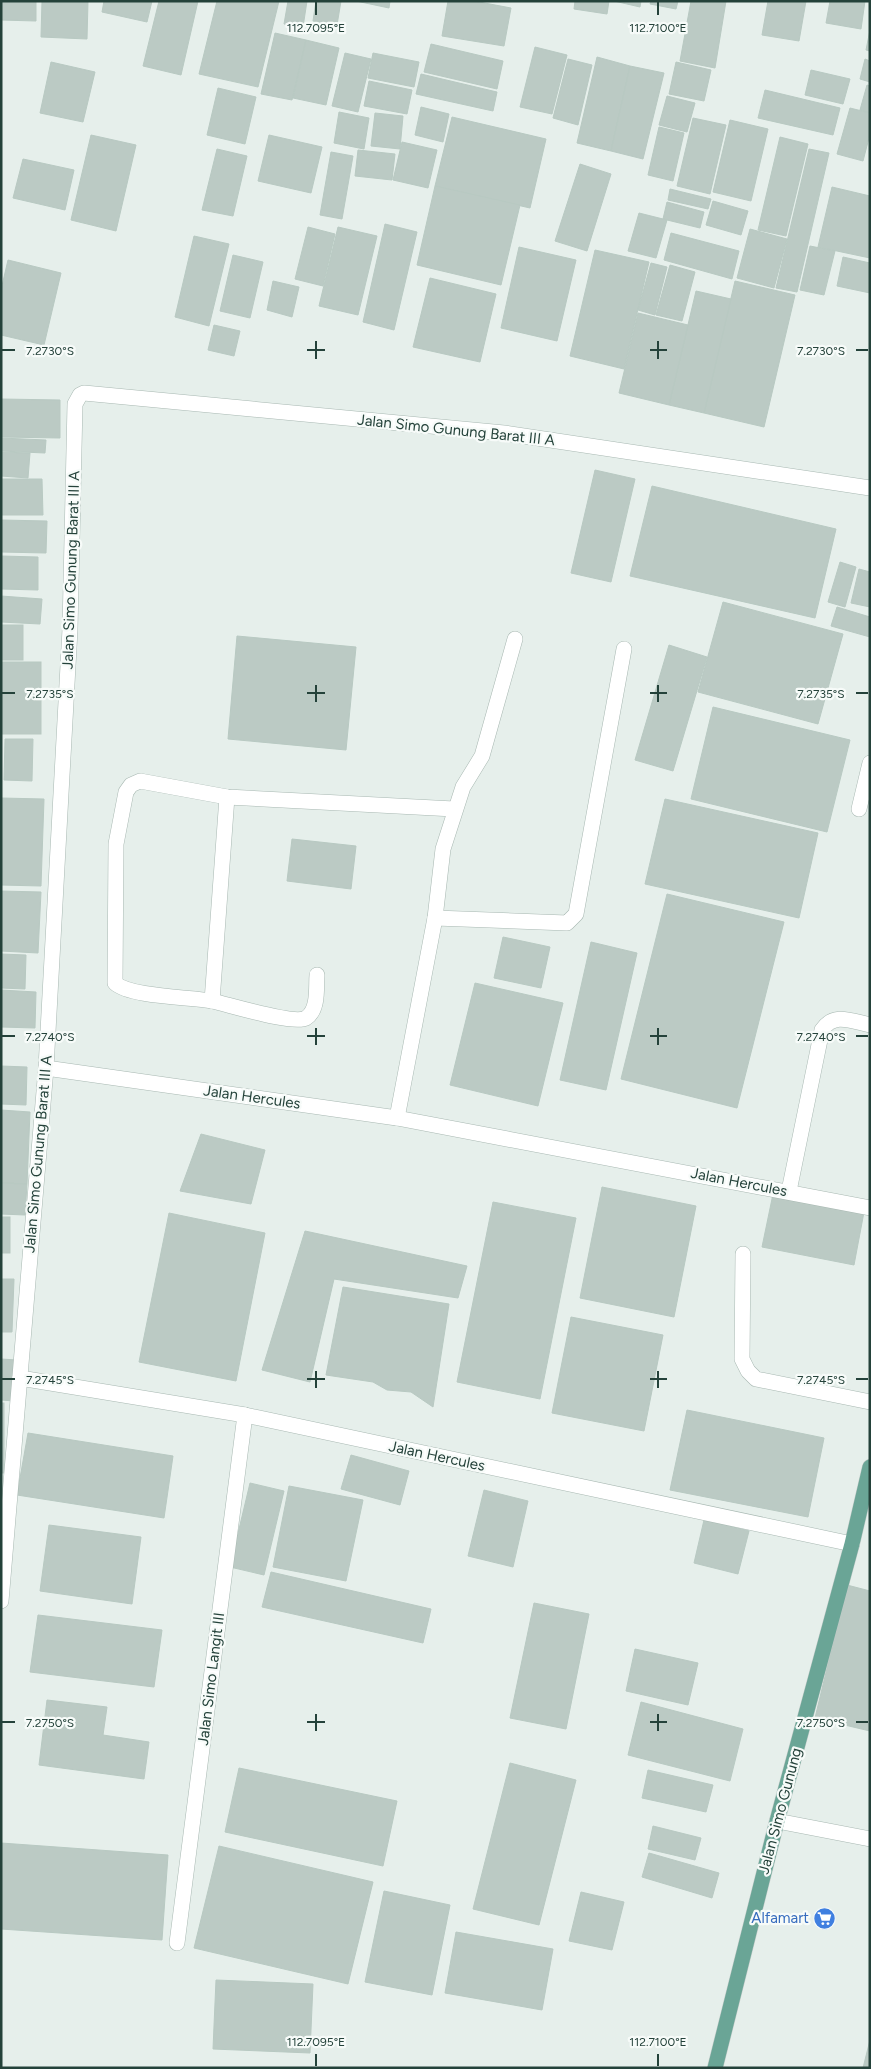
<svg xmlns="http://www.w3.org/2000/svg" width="871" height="2069" viewBox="0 0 871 2069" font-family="Figtree,sans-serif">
	<rect width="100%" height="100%" fill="#e6efeb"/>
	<g fill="#bbcac4" stroke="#b8c9c2">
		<path d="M1 1H36V21L1 20Z"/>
		<path d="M42 1H88L87 39 41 37Z"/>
		<path d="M104 1H152L147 22 102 12Z"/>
		<path d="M159 1H198L181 75 143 66Z"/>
		<path d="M217 1H279L258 87 199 74Z"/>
		<path d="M288 1H307L303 27 284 24Z"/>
		<path d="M316 1H341L337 25 313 21Z"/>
		<path d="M356 1H390L389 8Z"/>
		<path d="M448 1H474L511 8 504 46 442 36Z"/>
		<path d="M575 1H609L607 14 574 9Z"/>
		<path d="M614 1H641L640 7Z"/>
		<path d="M651 1H678L676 9 650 4Z"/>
		<path d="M691 1H726L715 68 680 61Z"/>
		<path d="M768 1H806L799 41 762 35Z"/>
		<path d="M830 1H865L861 29 826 23Z"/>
		<path d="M870 30V51L866 50Z"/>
		<path d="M275 33 306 40 292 100 261 94Z"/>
		<path d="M306 40 339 48 326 105 293 98Z"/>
		<path d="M431 44 503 61 497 89 424 72Z"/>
		<path d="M535 47 567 55 552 114 520 107Z"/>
		<path d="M345 53 371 59 358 112 332 106Z"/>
		<path d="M373 53 419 62 414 87 368 78Z"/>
		<path d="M597 57 630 66 611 151 577 143Z"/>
		<path d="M568 59 592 65 578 125 553 118Z"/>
		<path d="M865 59 870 61V82L860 79Z"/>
		<path d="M51 62 95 72 83 122 40 113Z"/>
		<path d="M676 62 711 70 704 101 669 94Z"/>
		<path d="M630 66 664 73 643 159 611 151Z"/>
		<path d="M811 70 850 79 843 104 805 95Z"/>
		<path d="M421 74 497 92 493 111 416 94Z"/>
		<path d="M369 81 412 90 407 114 364 106Z"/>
		<path d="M867 85 870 86V113L860 110Z"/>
		<path d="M218 88 256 97 245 144 207 135Z"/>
		<path d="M765 90 840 108 833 135 758 118Z"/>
		<path d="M667 96 695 103 687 132 659 125Z"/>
		<path d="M421 107 449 114 443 142 415 135Z"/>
		<path d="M850 108 870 113V134L863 161 837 154Z"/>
		<path d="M339 112 369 118 364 149 334 143Z"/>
		<path d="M375 113 403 116 400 149 371 146Z"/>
		<path d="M452 117 546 139 530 208 435 186Z"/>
		<path d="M693 118 726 125 710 194 677 186Z"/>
		<path d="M730 120 768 129 751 201 713 192Z"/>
		<path d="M659 127 684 133 673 181 648 175Z"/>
		<path d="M91 135 136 145 116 231 71 220Z"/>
		<path d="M269 135 322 147 311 193 258 181Z"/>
		<path d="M780 137 808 144 786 236 758 230Z"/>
		<path d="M402 142 437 150 428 188 393 180Z"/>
		<path d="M217 149 247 156 233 216 202 210Z"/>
		<path d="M809 149 829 153 797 292 776 288Z"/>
		<path d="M358 150 395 154 392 180 355 176Z"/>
		<path d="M331 152 353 156 342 219 320 215Z"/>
		<path d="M23 159 74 170 65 210 13 198Z"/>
		<path d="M580 164 611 174 587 251 555 241Z"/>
		<path d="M435 186 520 205 501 285 417 265Z"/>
		<path d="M832 187 870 196V258L818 247Z"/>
		<path d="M670 189 711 199 708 209 668 200Z"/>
		<path d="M713 201 748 211 741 235 706 225Z"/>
		<path d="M667 202 704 212 700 228 663 219Z"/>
		<path d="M639 213 667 220 656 258 628 251Z"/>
		<path d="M385 224 417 232 394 330 363 322Z"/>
		<path d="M308 227 335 234 323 286 295 279Z"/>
		<path d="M338 227 377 236 358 315 319 306Z"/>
		<path d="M750 229 787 239 774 288 737 278Z"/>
		<path d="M671 233 739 251 732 279 664 260Z"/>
		<path d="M194 236 229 244 209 326 175 317Z"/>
		<path d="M810 246 835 251 824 295 800 290Z"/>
		<path d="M519 247 576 260 557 341 501 328Z"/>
		<path d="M595 250 649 262 624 369 570 356Z"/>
		<path d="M233 255 263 262 250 318 220 311Z"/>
		<path d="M843 257 870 263V293L837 286Z"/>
		<path d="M8 260 61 273 44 345 1 335V290Z"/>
		<path d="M651 263 667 267 655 315 638 310Z"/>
		<path d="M670 265 695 272 682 321 656 315Z"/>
		<path d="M430 278 496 294 480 362 413 347Z"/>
		<path d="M273 281 299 287 292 317 267 310Z"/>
		<path d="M735 281 795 295 764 427 704 413Z"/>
		<path d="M696 291 731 299 704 413 669 405Z"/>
		<path d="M638 313 688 325 669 405 619 393Z"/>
		<path d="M214 325 240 331 234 356 208 350Z"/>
		<path d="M1 399 60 400V438L1 437Z"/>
		<path d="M1 438 46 440 45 453 1 451Z"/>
		<path d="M1 452 30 453 28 478 1 476Z"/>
		<path d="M595 470 635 479 611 582 571 573Z"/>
		<path d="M1 479H42L43 515H1Z"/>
		<path d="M652 486 836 529 815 618 630 576Z"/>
		<path d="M1 520 47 521 46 553 1 552Z"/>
		<path d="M1 556 38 557V590L1 589Z"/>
		<path d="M840 562 856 567 845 607 828 602Z"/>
		<path d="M859 569 870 572V607L851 603Z"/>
		<path d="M1 596 42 599 40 624 1 622Z"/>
		<path d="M723 602 843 634 818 724 698 692Z"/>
		<path d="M837 607 870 617V637L831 626Z"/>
		<rect x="1" y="625" width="22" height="35"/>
		<path d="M237 636 356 647 346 750 228 739Z"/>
		<path d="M669 645 707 657 673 771 635 760Z"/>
		<rect x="1" y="662" width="40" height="72"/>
		<path d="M713 707 850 740 827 832 691 799Z"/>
		<path d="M5 739H33L32 781 4 780Z"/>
		<path d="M1 798 44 799 41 886 1 885Z"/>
		<path d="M665 799 818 833 799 918 645 884Z"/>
		<path d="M292 839 356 846 351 889 287 881Z"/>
		<path d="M1 891 41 892 38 953 1 951Z"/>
		<path d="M667 894 784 922 737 1108 621 1079Z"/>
		<path d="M503 937 550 947 541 988 494 978Z"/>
		<path d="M591 942 637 953 606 1090 560 1080Z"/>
		<path d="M1 954 26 955 25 989 1 988Z"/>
		<path d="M475 983 563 1003 538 1106 450 1085Z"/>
		<path d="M1 990 36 992 35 1028 1 1027Z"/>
		<path d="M1 1066 27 1067 26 1105 1 1104Z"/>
		<path d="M1 1110 30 1112 27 1184 1 1183Z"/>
		<path d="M201 1134 265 1150 251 1204 180 1191Z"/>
		<path d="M1 1183 27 1184 25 1215 1 1214Z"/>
		<path d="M602 1187 696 1206 674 1317 580 1298Z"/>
		<path d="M773 1194 864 1212 854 1265 762 1247Z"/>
		<path d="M493 1202 576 1218 540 1399 457 1382Z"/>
		<path d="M169 1213 265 1233 236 1381 139 1362Z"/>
		<rect x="1" y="1217" width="9" height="36"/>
		<path d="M305 1231 467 1266 458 1298 334 1279 310 1382 262 1370Z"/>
		<path d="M1 1279H14L12 1332H1Z"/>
		<path d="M343 1287 449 1304 433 1407 411 1392 387 1390 373 1382 326 1375Z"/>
		<path d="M571 1317 663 1335 644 1431 552 1413Z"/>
		<path d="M1 1359 17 1360 14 1401 1 1400Z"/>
		<rect x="1" y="1403" width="3" height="70"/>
		<path d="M687 1410 824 1438 808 1517 670 1490Z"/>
		<path d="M28 1433 173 1456 164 1518 17 1495Z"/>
		<path d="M351 1455 409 1471 400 1505 341 1489Z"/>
		<path d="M250 1483 284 1491 264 1575 230 1567Z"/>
		<path d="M289 1486 363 1500 346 1581 273 1567Z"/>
		<path d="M484 1490 528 1501 513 1567 468 1556Z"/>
		<path d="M704 1520 749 1531 738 1574 694 1563Z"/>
		<path d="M49 1525 141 1537 132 1604 40 1591Z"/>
		<path d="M271 1572 431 1609 423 1643 262 1607Z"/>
		<path d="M847 1585 870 1591V1731L815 1718Z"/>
		<path d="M534 1603 589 1614 566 1729 510 1718Z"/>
		<path d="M38 1615 162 1630 154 1687 30 1672Z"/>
		<path d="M635 1649 698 1663 688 1705 626 1691Z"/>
		<path d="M47 1700 107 1707 103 1735 149 1742 144 1779 39 1765Z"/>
		<path d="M641 1702 743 1729 730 1781 628 1755Z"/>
		<path d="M510 1763 576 1780 539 1925 473 1909Z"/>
		<path d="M239 1768 397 1801 383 1866 225 1832Z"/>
		<path d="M648 1770 713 1785 706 1812 642 1798Z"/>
		<path d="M653 1826 701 1838 695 1860 648 1849Z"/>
		<path d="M1 1843 168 1855 162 1940 1 1929Z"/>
		<path d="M219 1846 373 1882 348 1984 194 1948Z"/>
		<path d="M649 1853 719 1873 712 1898 642 1877Z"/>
		<path d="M384 1891 450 1905 432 1995 365 1982Z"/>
		<path d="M581 1892 624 1902 612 1950 569 1941Z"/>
		<path d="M456 1932 553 1949 542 2010 445 1993Z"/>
		<path d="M216 1980 313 1984 310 2053 213 2049Z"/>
		<path d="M870 2040V2068H863Z"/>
	</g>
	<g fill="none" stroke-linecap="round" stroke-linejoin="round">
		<defs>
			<g id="minor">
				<path d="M859 809 870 763"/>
				<path d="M435 918 567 923 576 914 624 649"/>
				<path d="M317 975C316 987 319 1010 306 1018 294 1025 230 1005 212 1001 190 997 130 997 115 983L116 844 126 792 131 785 140 781 227 797 454 809"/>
				<path d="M212 1001 227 797"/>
				<path d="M46 1068 397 1118 870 1208"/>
				<path d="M397 1118 435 918 443 849 463 787 482 756 515 639"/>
				<path d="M789 1191 822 1030C834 1012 851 1021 870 1025"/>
				<path d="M743 1254 742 1359 748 1371 756 1379 870 1402"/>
				<path d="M20 1378 245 1415 852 1544"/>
				<path d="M1 1601 46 1068 70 629 75 404 80 395 84 393 504 433 870 488"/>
				<path d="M777 1821 870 1839"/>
				<path d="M177 1943 245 1415"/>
			</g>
			<path id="major" d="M715 2068 777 1821 852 1544 870 1467"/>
		</defs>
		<use href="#minor" stroke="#a8b8b2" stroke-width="16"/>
		<use href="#major" stroke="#c2cac8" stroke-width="16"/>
		<use href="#minor" stroke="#fff" stroke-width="15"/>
		<use href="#major" stroke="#6aa596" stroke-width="15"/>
	</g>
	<path fill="none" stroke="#24423a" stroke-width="2" d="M316 2V15M658 2V15M316 341V359M658 341V359M2 350H15M307 350H325M650 350H667M856 350H868M316 685V702M658 685V702M2 693H15M307 693H325M650 693H667M856 693H868M316 1028V1045M658 1028V1045M2 1036H15M307 1036H325M650 1036H667M856 1036H868M316 1371V1388M658 1371V1388M2 1379H15M307 1379H325M650 1379H667M856 1379H868M316 1714V1731M658 1714V1731M2 1722H15M307 1722H325M650 1722H667M856 1722H868M316 2054V2066M658 2054V2066"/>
	<defs>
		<symbol id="supermarket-disc" viewBox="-11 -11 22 22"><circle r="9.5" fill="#3f7fe0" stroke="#f7fbf9"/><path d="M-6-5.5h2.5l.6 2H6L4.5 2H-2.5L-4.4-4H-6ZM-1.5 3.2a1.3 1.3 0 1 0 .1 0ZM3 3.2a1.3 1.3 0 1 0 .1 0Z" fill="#fff"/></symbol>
	</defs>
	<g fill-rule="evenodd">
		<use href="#supermarket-disc" x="812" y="1906" width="25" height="25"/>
	</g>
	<g text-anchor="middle" stroke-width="4.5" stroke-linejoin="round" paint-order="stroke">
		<g font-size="15" fill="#24423a" stroke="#f7fbf9">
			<text transform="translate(456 430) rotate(6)" y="5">Jalan Simo Gunung Barat III A</text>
			<text transform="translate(71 570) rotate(-88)" y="5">Jalan Simo Gunung Barat III A</text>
			<text transform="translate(252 1097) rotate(8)" y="5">Jalan Hercules</text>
			<text transform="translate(38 1154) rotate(-85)" y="5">Jalan Simo Gunung Barat III A</text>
			<text transform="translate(739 1182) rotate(11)" y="5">Jalan Hercules</text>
			<text transform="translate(437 1456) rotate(12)" y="5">Jalan Hercules</text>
			<text transform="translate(211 1679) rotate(-83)" y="5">Jalan Simo Langit III</text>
			<text transform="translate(780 1811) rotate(-75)" y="5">Jalan Simo Gunung</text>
		</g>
		<g font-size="15" fill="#366cbe" stroke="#f7fbf9" text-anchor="end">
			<text x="809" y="1923">Alfamart</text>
		</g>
	</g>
	<g font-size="12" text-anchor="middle" fill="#24423a" stroke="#f7fbf9" stroke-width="4.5" stroke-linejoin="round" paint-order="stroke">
		<text x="316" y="32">112.7095°E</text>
		<text x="658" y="32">112.7100°E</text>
		<text x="50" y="355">7.2730°S</text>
		<text x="821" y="355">7.2730°S</text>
		<text x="50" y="698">7.2735°S</text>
		<text x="821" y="698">7.2735°S</text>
		<text x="50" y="1041">7.2740°S</text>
		<text x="821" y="1041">7.2740°S</text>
		<text x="50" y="1384">7.2745°S</text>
		<text x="821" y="1384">7.2745°S</text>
		<text x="50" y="1727">7.2750°S</text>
		<text x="821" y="1727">7.2750°S</text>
		<text x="316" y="2046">112.7095°E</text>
		<text x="658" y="2046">112.7100°E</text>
	</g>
	<rect width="871" height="2069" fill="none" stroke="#24423a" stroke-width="5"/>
</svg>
